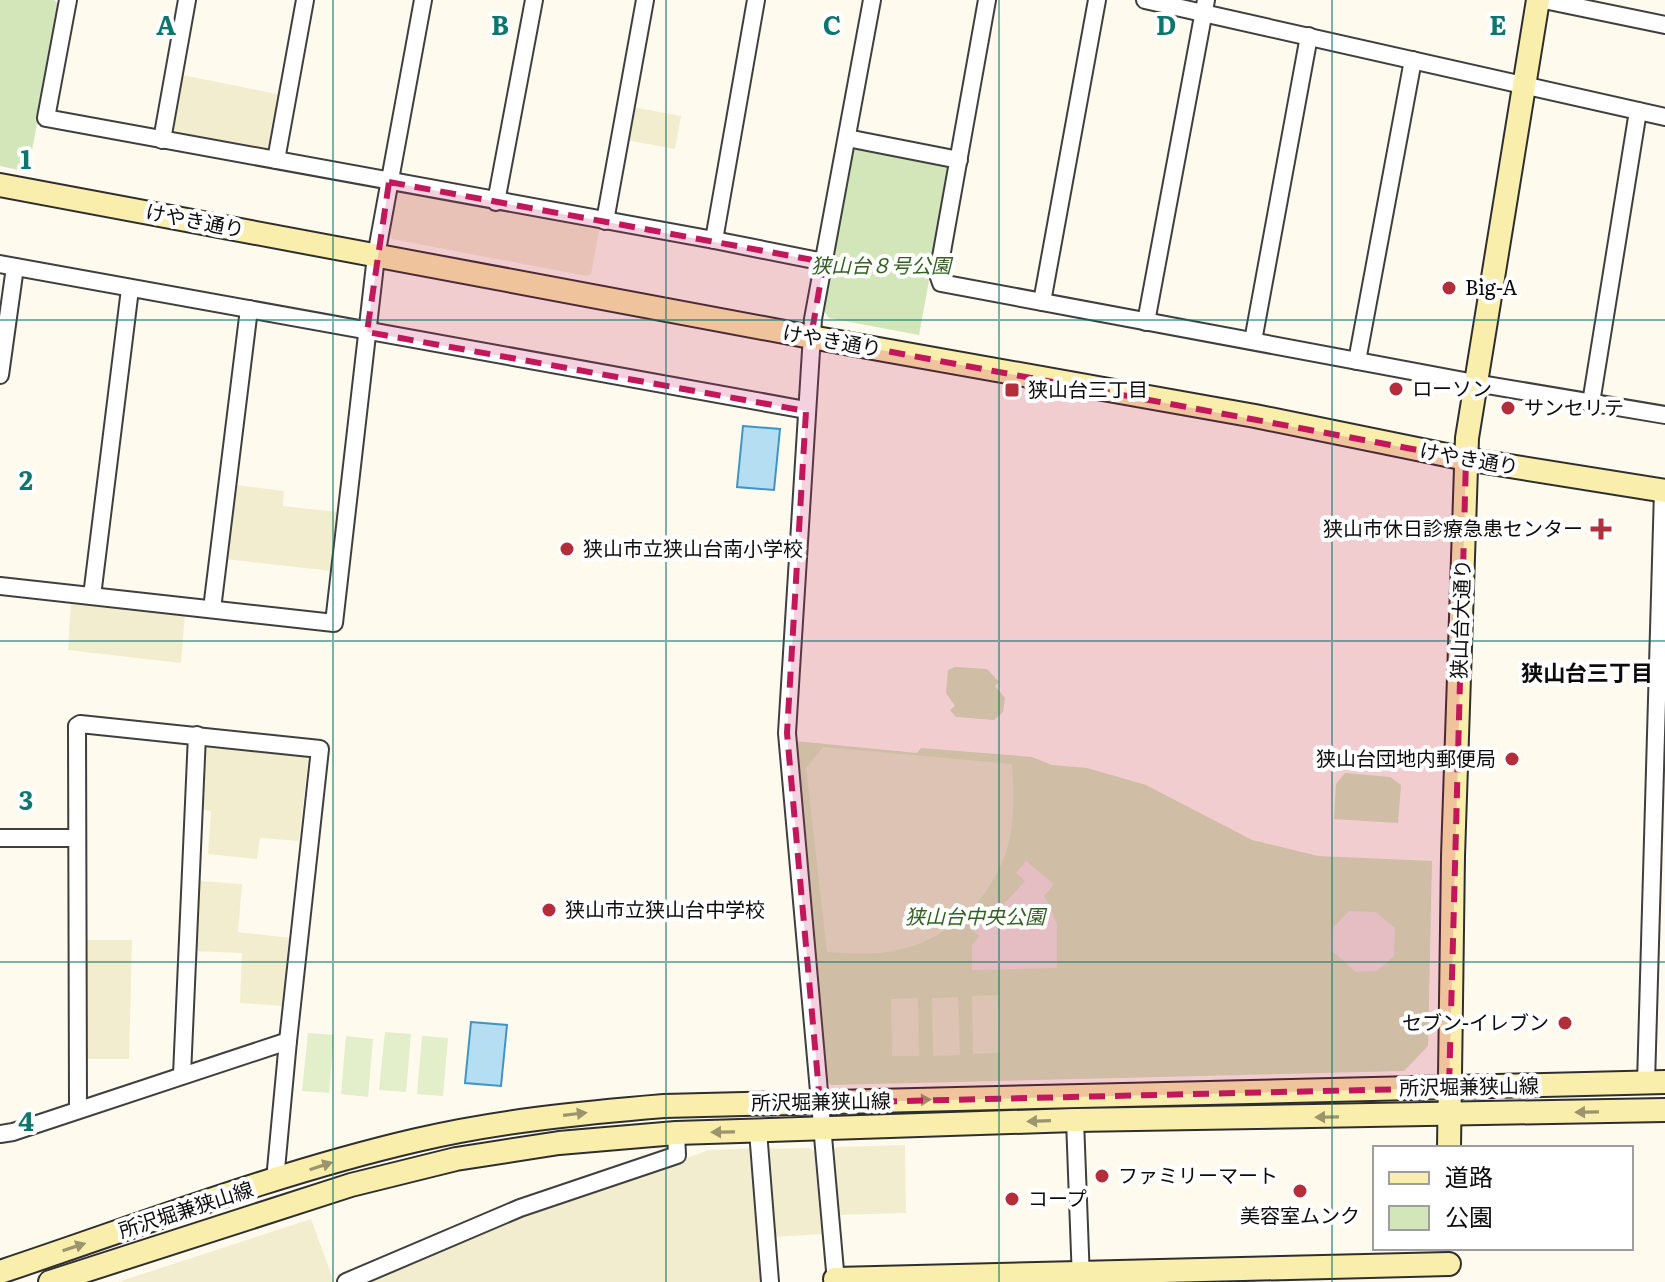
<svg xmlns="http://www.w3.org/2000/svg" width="1665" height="1282" viewBox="0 0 1665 1282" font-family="Literata,'Noto Sans JP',serif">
	<rect width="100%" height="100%" fill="#fefaed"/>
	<g fill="#f2edcf">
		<path d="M182 75 282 95 273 146 266 151 176 133 172 127Z"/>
		<path d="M632 107 681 116 675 149 626 140Z"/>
		<path d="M402 190 600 226 591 274 586 276 392 239 389 232 396 194Z"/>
		<path d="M236 485 284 491 283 506 339 512 332 571 225 559Z"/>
		<path d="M71 601 185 614 181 663 68 650Z"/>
		<path d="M207 744 303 754 308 760 299 841 260 838 257 859 208 854 211 811 200 809 203 749Z"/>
		<path d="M198 881 242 884 238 932 291 938 283 1006 240 1003 242 953 194 951Z"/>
		<path d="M85 940H132L129 1059H85Z"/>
		<path d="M905 1145 906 1213 836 1215 831 1152 836 1147Z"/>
		<path d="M755 1148 766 1282H366L490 1226 709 1150Z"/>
		<path d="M810 1148 815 1152 822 1234 772 1237 764 1149Z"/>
		<path d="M311 1219 334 1282H118Z"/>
	</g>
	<g fill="#d2e6b9">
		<path d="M0 0H54L59 5 28 172 0 166Z"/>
		<path d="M858 147 946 164 949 172 919 335 829 318 822 308 853 152Z"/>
		<path d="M955 667 987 669 999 682 995 686 1005 698 1003 712 994 720 956 717 950 710 955 706 946 693 948 670Z"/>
		<path d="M795 741 917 753 921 748 1032 757 1052 765 1087 768 1146 785 1252 840 1318 856 1432 861 1428 1046 1404 1071 831 1085 826 1079Z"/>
		<path d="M1345 773 1390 777 1401 785 1398 823 1334 819 1336 784Z"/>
	</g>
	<g fill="#e3eeca">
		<path d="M823 747 1012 764C1014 792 1015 822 1007 849 990 903 943 944 888 952 868 955 847 953 827 952L806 768Z"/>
		<path d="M999 995 1000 1053 973 1054 972 996Z"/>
		<path d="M958 997 960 1055 933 1056 932 998Z"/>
		<path d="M918 998 919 1056H892L891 999Z"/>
		<path d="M385 1032 411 1034 406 1092 379 1090Z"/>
		<path d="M308 1033 334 1035 329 1093 302 1091Z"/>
		<path d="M346 1036 373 1039 368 1097 341 1094Z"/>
		<path d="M422 1036 448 1038 443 1096 417 1094Z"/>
	</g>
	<g fill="#ede8dd">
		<path d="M1026 861 1054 884 1044 896 1049 904 1057 924V968L972 970V945L979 936 971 929 976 922 983 927 1025 881 1016 873Z"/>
		<path d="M1349 911 1376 912 1395 928 1394 956 1377 971 1356 972 1331 950 1332 929Z"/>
	</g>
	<g fill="#b5def2" stroke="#4095c4" stroke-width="2">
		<path d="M743 426 780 429 774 490 737 487Z"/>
		<path d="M471 1022 507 1025 501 1086 465 1083Z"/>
	</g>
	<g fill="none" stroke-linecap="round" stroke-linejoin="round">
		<defs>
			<g id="street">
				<path d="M68 0 46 118 714 240 824 262"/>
				<path d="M987 0 938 274 941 283 1475 383 1665 415"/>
				<path d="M1145 0 1665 117"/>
				<path d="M1544 0 1665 25"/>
				<path d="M847 138 959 160"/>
				<path d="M162 140 187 0"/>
				<path d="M276 160 305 0"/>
				<path d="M496 202 534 0"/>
				<path d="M605 221 645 0"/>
				<path d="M714 240 756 0"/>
				<path d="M0 264 806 410"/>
				<path d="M1042 302 1097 0"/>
				<path d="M1146 322 1206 0"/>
				<path d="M1253 341 1309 36"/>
				<path d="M1357 361 1413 60"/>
				<path d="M0 375 15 267"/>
				<path d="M1591 403 1638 111"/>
				<path d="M0 586 334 623 376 256 423 0"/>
				<path d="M92 596 130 289"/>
				<path d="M212 609 249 309"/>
				<path d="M0 838H76"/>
				<path d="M182 1075 197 735"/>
				<path d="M1646 1083 1663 491"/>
				<path d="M78 1109 77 726 80 724 320 749 288 1041 275 1180"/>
				<path d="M1075 1120 1081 1280"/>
				<path d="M758 1131 770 1282"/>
				<path d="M0 1134 13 1132 288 1041"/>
				<path d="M346 1282 520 1208 677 1155 676 1133"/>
				<path d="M836 1282 787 733 813 319 872 0"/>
			</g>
			<g id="secondary">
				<path d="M0 185 811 337 1255 416 1466 459 1665 491"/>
				<path d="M1449 1148 1453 856 1467 438 1538 0"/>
				<path d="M0 1272C138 1226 275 1173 417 1140 498 1121 581 1113 664 1106L1665 1082"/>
				<path d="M835 1279 1449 1264"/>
				<path d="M50 1282 351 1185 456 1159 559 1143 676 1133 1075 1120 1665 1110"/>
			</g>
		</defs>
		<use href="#street" stroke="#3f3f3f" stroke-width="20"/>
		<use href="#secondary" stroke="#2e2e2e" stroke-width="26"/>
		<use href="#street" stroke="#fff" stroke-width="16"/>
		<use href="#secondary" stroke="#faeeac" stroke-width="22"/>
	</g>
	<defs><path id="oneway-solid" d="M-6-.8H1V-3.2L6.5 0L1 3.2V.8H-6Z" transform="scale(2)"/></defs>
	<g fill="#9b946c">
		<use href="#oneway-solid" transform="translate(919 1100) rotate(-2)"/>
		<use href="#oneway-solid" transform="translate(1587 1112) rotate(179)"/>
		<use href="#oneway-solid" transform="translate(575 1114) rotate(-7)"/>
		<use href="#oneway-solid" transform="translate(1327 1117) rotate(179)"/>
		<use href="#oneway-solid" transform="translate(1039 1121) rotate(178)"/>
		<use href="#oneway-solid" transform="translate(723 1132) rotate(179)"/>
		<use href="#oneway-solid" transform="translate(321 1166) rotate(-18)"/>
		<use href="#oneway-solid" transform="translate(74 1247) rotate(-18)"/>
	</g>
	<path fill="#c2185b" fill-opacity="0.2" stroke="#c2185b" stroke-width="6" stroke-dasharray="16 10" stroke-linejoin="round" d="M389 182 824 262 811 337 1466 459 1449 1088 820 1103 787 733 806 411 367 332Z"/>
	<path fill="none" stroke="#0f766e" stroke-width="2" stroke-opacity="0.55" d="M333 0V1282M666 0V1282M999 0V1282M1332 0V1282M0 320H1665M0 641H1665M0 962H1665"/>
	<g fill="#b32e3a" stroke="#fff" stroke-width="3">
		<circle cx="1449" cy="288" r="8"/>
		<circle cx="1396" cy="389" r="8"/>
		<rect x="1004" y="382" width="16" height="16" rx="4"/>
		<circle cx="1508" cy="408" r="8"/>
		<path d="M1597 517h8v8h8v8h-8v8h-8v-8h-8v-8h8z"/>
		<circle cx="567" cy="549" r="8"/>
		<circle cx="1512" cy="759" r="8"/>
		<circle cx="549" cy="910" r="8"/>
		<circle cx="1565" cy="1023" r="8"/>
		<circle cx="1102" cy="1176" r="8"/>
		<circle cx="1300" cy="1191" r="8"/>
		<circle cx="1012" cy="1199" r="8"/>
	</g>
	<g text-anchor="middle" stroke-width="8" stroke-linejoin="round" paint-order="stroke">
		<g font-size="20" fill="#0c0c0c" stroke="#fff">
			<text transform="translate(195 221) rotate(11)" y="7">けやき通り</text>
			<text transform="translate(832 341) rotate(10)" y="7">けやき通り</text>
			<text transform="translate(1469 459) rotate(10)" y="7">けやき通り</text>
			<text transform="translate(1461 619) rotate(-88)" y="7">狭山台大通り</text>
			<text transform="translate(1469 1087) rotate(-1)" y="7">所沢堀兼狭山線</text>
			<text transform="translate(821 1102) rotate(-1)" y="7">所沢堀兼狭山線</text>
			<text transform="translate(186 1210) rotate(-18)" y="7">所沢堀兼狭山線</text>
		</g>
		<g font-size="20" font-style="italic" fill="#315f21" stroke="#fff">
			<text x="881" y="273">狭山台８号公園</text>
			<text x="975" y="924">狭山台中央公園</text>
		</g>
		<g font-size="20" fill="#0c0c0c" stroke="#fff" text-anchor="start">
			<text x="1465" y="295">Big-A</text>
			<text x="1412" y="396">ローソン</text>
			<text x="1028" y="397">狭山台三丁目</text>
			<text x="1524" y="415">サンセリテ</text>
			<text x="1583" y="536" text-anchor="end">狭山市休日診療急患センター</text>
			<text x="583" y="556">狭山市立狭山台南小学校</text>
			<text x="1496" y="766" text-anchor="end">狭山台団地内郵便局</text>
			<text x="565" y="917">狭山市立狭山台中学校</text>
			<text x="1549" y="1030" text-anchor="end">セブン-イレブン</text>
			<text x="1118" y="1183">ファミリーマート</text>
			<text x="1028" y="1206">コープ</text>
			<text x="1300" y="1223" text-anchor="middle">美容室ムンク</text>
		</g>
		<g font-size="22" font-weight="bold" fill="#0c0c0c" stroke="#fff">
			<text x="1587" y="681">狭山台三丁目</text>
		</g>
	</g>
	<g font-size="26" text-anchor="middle" font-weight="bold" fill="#0f766e" stroke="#fff" stroke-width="8" stroke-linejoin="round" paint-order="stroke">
		<text x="166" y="35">A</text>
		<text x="500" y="35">B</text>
		<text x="832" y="35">C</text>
		<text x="1166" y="35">D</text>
		<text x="1498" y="35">E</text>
		<text x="26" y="169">1</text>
		<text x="26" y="490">2</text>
		<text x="26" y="810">3</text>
		<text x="26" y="1131">4</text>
	</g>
	<rect x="1373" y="1146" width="260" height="104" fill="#ffffff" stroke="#9e9e9e" stroke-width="2"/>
	<rect x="1389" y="1172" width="40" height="12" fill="#faeeac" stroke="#9e9e9e" stroke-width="2"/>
	<text x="1445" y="1186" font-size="24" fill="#0c0c0c">道路</text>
	<rect x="1389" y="1206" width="40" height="24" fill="#d2e6b9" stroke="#9e9e9e" stroke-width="2"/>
	<text x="1445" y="1226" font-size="24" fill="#0c0c0c">公園</text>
</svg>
